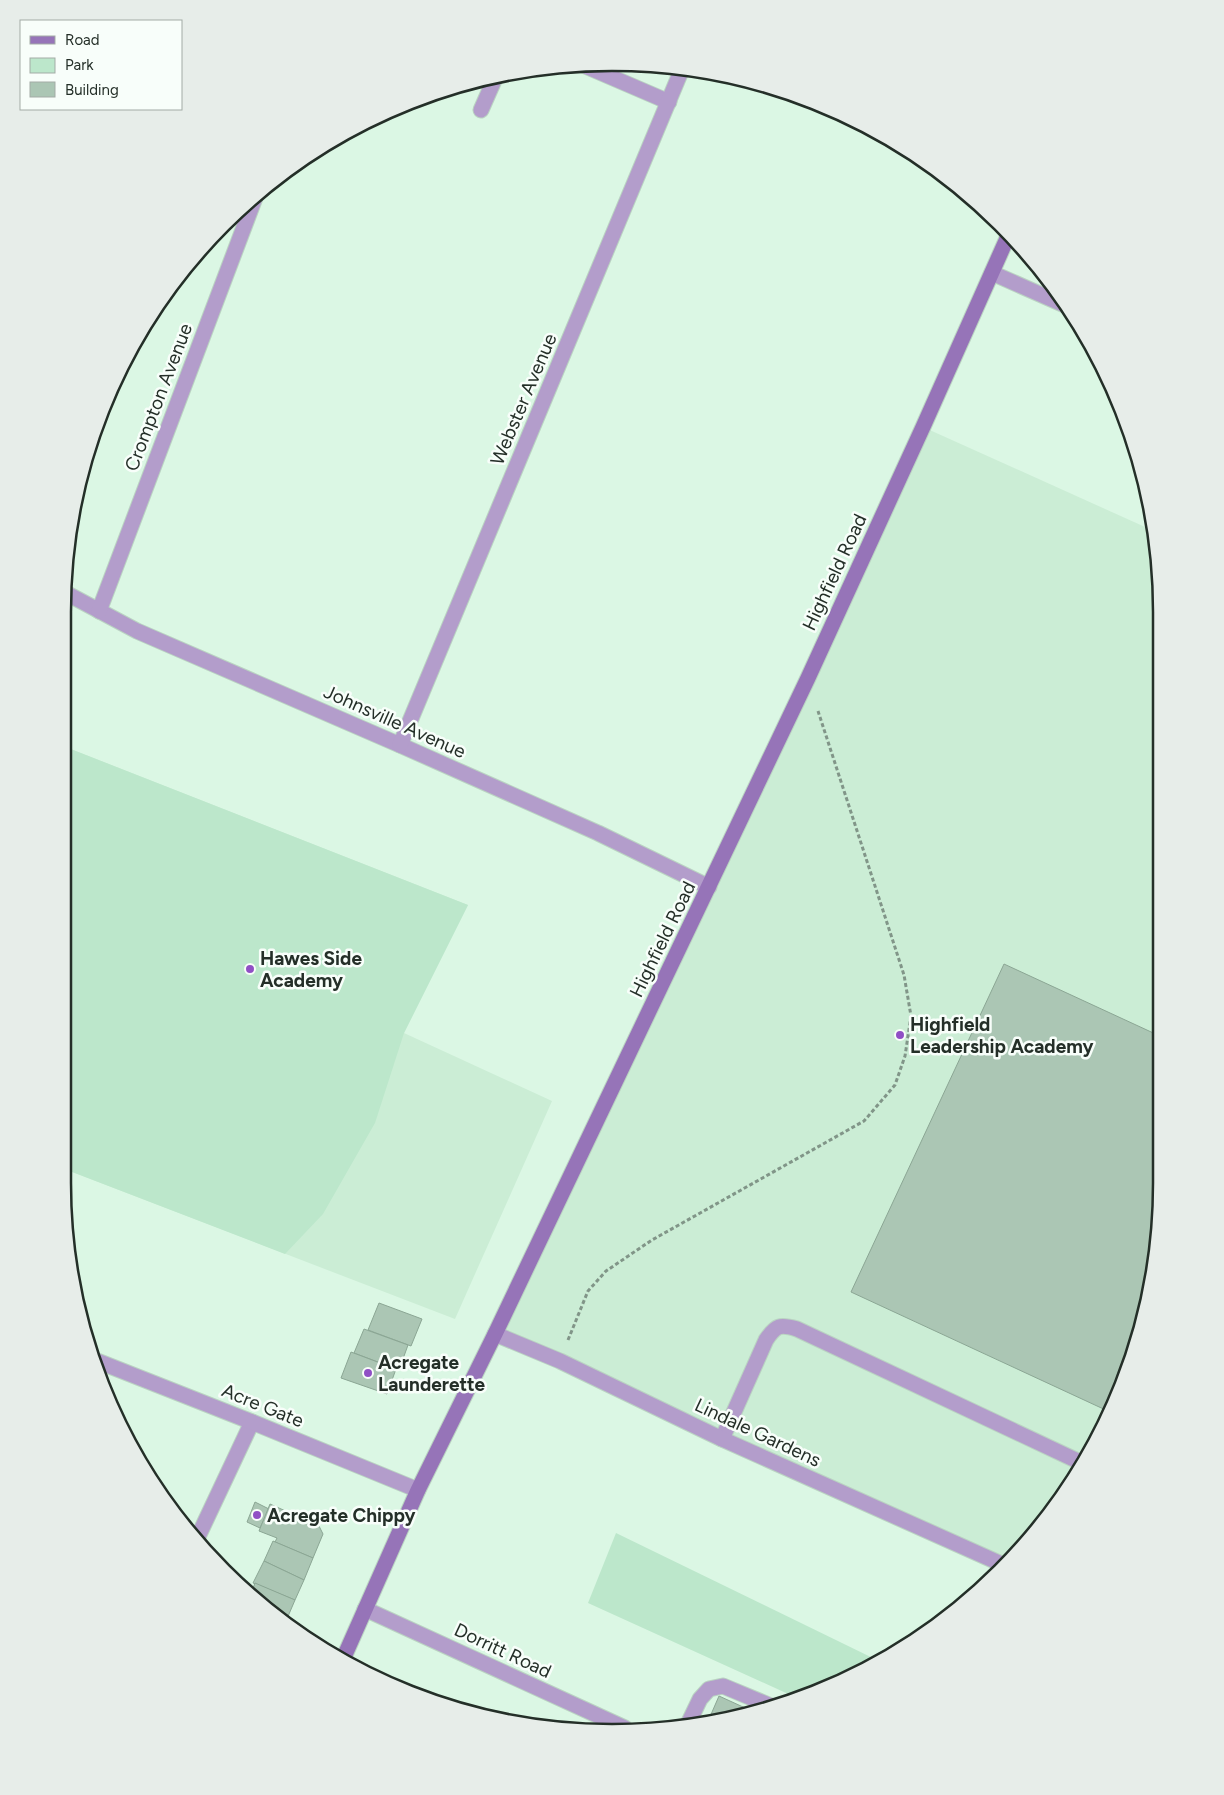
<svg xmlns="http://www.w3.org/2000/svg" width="1224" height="1795" viewBox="0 0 1224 1795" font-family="Figtree,sans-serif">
	<rect width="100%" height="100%" fill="#dbf7e4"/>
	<g fill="#cbedd5">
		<path d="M923 427 1154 531 1162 612V1183L1151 1290 1105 1426 1048 1517 1006 1566 495 1334Z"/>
		<path d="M63 746 468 905 404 1033 552 1101 455 1319 67 1170Z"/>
	</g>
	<g fill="#bce7cb">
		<path d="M63 746 468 905 404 1033 375 1123 323 1214 285 1254 67 1170Z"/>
		<path d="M616 1533 881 1662 822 1691 797 1698 588 1603Z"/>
	</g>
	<g fill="#abc6b4" stroke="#8ba694">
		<path d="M1004 964 1162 1037V1183L1151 1290 1110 1412 851 1292Z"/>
		<path d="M379 1303 422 1319 411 1346 368 1330Z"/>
		<path d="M364 1329 408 1345 399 1370 354 1353Z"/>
		<path d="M351 1352 396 1369 387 1394 341 1378Z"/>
		<path d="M255 1502 269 1509 260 1528 247 1522Z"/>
		<path d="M270 1504 319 1526 323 1534 313 1558 275 1542 277 1538 259 1531Z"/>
		<path d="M273 1541 313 1558 304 1580 264 1561Z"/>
		<path d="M264 1561 304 1580 295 1600 253 1583Z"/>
		<path d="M255 1583 295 1600 286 1621 274 1616 244 1588 252 1591Z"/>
		<path d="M719 1696 754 1712 716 1722 709 1719Z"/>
	</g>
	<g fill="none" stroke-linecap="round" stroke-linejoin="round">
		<defs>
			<g id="lane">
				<path d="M583 65 669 102"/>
				<path d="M481 110 496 76"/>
				<path d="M722 1439 766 1340C776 1325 780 1324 797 1329L1082 1463"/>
				<path d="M196 1541 252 1422"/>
				<path d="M688 1724 700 1699 709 1689 723 1686 771 1706"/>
			</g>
			<g id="street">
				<path d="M992 273 1069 307"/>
				<path d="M64 592 137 631 400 745 598 833 709 887"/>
				<path d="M99 611 255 198"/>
				<path d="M400 745 682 69"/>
				<path d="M495 1334 560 1361 722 1439 1006 1566"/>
				<path d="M92 1359 252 1422 418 1490"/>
				<path d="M365 1609 625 1728"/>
			</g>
			<path id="secondary" d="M344 1657 418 1490 495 1334 808 678 923 427 1009 234"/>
		</defs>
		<use href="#lane" stroke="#bad3c2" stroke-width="17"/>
		<use href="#street" stroke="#bad3c2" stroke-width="17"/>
		<use href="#secondary" stroke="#bad3c2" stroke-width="17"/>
		<path stroke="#819588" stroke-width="3" stroke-dasharray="4 2.5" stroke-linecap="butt" d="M568 1340 588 1291 606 1271 652 1240 864 1121 895 1085 905 1056 911 1016 904 975 818 711"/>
		<use href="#lane" stroke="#b39dcb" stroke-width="15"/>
		<use href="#street" stroke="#b39dcb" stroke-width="15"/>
		<use href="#secondary" stroke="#9674b8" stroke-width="15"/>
	</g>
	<g fill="#904fc5" stroke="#f8fefa" stroke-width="2">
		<circle cx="250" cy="969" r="5"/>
		<circle cx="900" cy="1035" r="5"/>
		<circle cx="368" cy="1373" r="5"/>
		<circle cx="257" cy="1515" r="5"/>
	</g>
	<g text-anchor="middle" stroke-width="5" stroke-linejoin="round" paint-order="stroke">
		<g font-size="19" fill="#242f28" stroke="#f8fefa">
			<text transform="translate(158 397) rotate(-69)" y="7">Crompton Avenue</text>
			<text transform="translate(523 399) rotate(-67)" y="7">Webster Avenue</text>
			<text transform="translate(834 572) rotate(-65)" y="7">Highfield Road</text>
			<text transform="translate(395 721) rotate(24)" y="7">Johnsville Avenue</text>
			<text transform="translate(662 939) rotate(-64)" y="7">Highfield Road</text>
			<text transform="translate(263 1405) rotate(22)" y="7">Acre Gate</text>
			<text transform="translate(758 1432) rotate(25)" y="7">Lindale Gardens</text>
			<text transform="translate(503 1650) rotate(25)" y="7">Dorritt Road</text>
		</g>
		<g font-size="19" font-weight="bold" fill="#242f28" stroke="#f8fefa" text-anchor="start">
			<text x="260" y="965">Hawes Side<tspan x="260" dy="22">Academy</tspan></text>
			<text x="910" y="1031">Highfield<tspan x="910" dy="22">Leadership Academy</tspan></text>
			<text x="378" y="1369">Acregate<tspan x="378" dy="22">Launderette</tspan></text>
			<text x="267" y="1522">Acregate Chippy</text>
		</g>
	</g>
	<path d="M0 0H1224V1795H0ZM612 71H612A541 541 0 0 1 1153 612V1183A541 541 0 0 1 612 1724H612A541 541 0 0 1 71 1183V612A541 541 0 0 1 612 71Z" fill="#e7ede9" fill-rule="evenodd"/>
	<path fill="none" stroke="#242f28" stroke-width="2.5" d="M612 71H612A541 541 0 0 1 1153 612V1183A541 541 0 0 1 612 1724H612A541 541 0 0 1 71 1183V612A541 541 0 0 1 612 71Z"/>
	<rect x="20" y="20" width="162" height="90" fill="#f8fefa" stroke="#a3aba6"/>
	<rect x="30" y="36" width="25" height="8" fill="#9674b8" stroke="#a3aba6"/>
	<text x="65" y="45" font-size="15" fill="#242f28">Road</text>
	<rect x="30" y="58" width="25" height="15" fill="#bce7cb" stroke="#a3aba6"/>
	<text x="65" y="70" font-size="15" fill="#242f28">Park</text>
	<rect x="30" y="82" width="25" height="15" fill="#abc6b4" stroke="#a3aba6"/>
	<text x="65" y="95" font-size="15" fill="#242f28">Building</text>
</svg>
